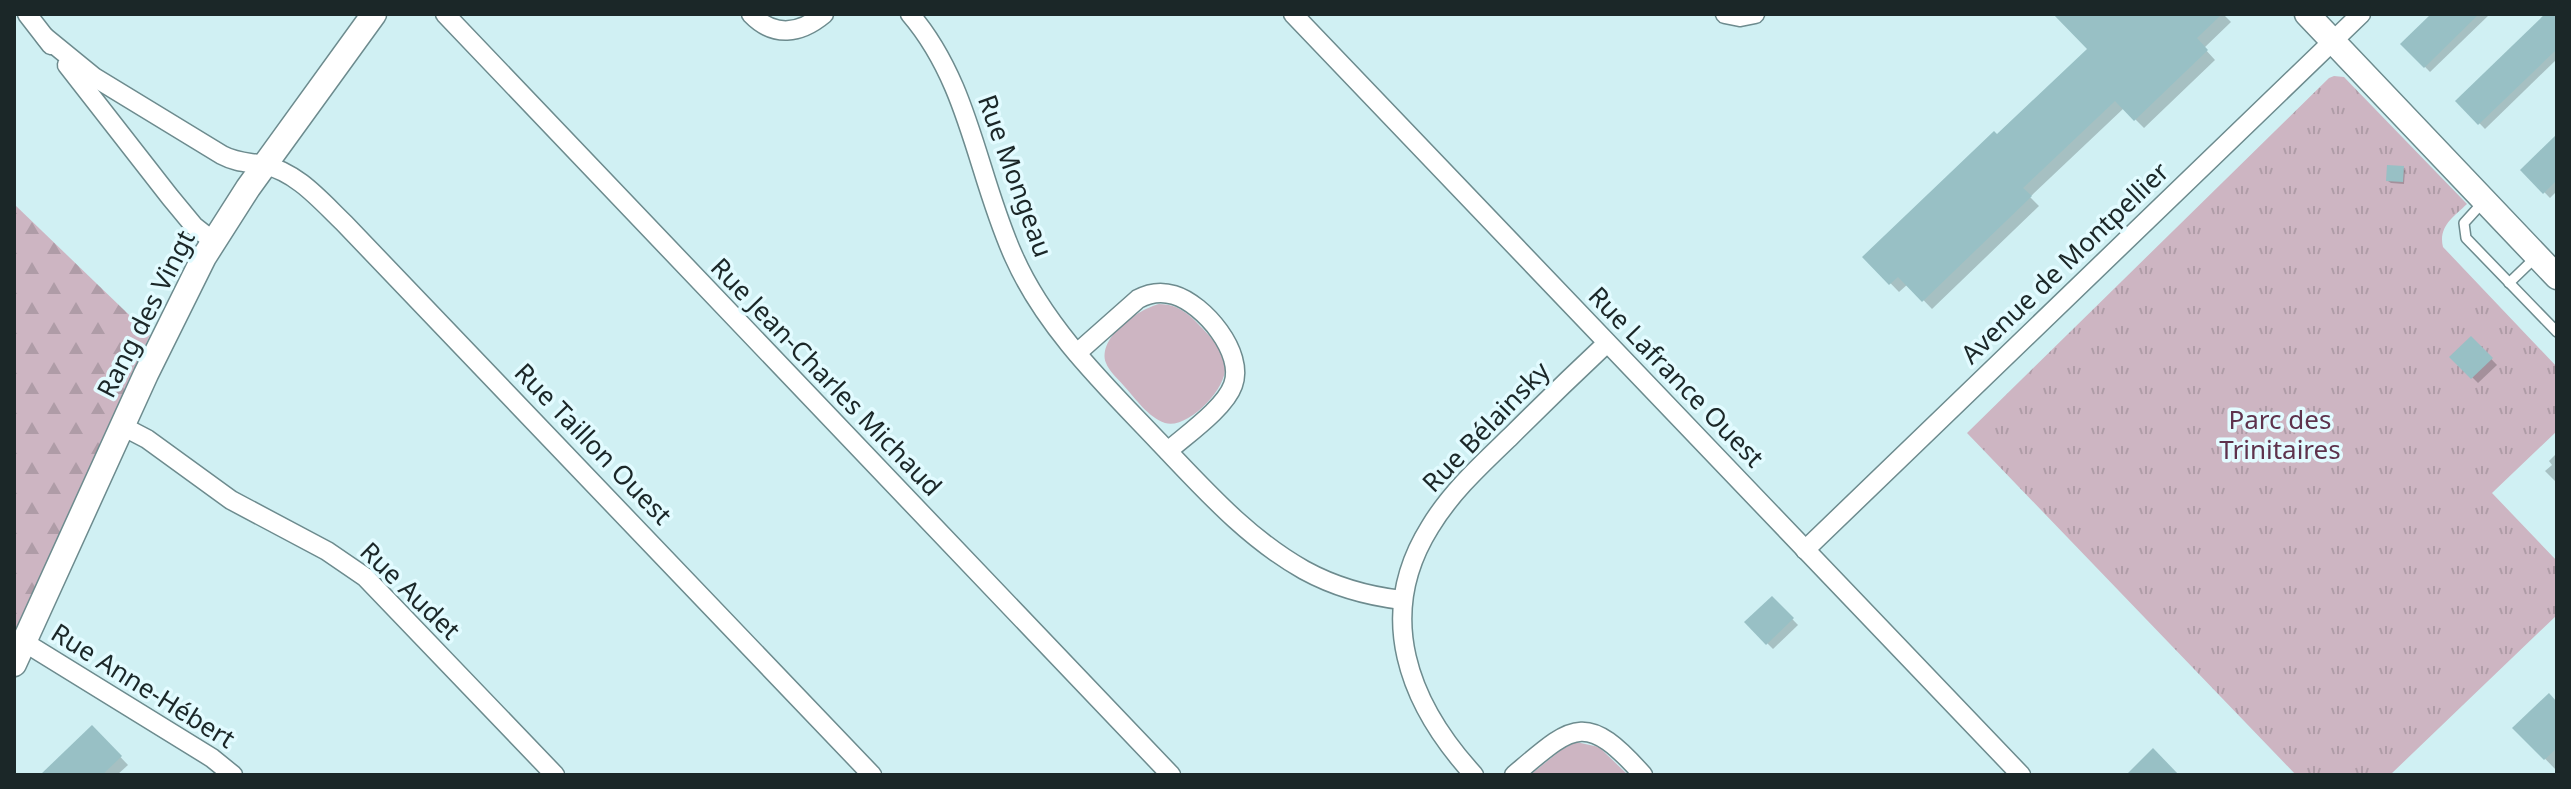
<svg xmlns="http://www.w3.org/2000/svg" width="2571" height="789" viewBox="0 0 2571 789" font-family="'Noto Sans',sans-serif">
	<defs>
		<pattern id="forest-firs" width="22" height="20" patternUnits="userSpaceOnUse" patternTransform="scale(2)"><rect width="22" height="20" fill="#cdb5c2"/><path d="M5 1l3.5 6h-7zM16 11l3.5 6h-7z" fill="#af9ca7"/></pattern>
		<pattern id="park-tufts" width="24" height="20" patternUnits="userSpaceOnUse" patternTransform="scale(2)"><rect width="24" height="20" fill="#cdb5c2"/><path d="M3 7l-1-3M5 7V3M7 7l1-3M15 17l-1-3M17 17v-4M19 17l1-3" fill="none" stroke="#af9ca7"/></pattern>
	</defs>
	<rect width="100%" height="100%" fill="#d0f0f3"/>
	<g fill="#cdb5c2">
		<path d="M1159 304C1177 304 1188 313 1200 326 1211 337 1224 350 1225 367 1227 389 1187 430 1165 423 1148 417 1136 399 1124 386 1118 379 1109 371 1106 363 1097 337 1139 309 1159 304Z"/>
		<path d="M1576 742 1599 747 1628 775H1530L1561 750Z"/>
	</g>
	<path fill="url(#forest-firs)" d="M14 204 150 335 14 634Z"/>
	<path fill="url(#park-tufts)" d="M2334 76 2344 77 2467 204C2453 217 2438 227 2443 247L2557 367V431L2492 493 2557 561V615L2390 775H2296L1967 433 2329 78Z"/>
	<g fill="#0003">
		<path d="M2056 14H2223L2231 22 2204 48 2215 60 2144 128 2124 108 2030 197 2039 206 1932 309 1908 284 1899 292 1865 257 2090 49Z"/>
		<path d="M2434 14H2490L2430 72 2403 44Z"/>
		<path d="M2548 14H2557V59L2485 129 2458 101Z"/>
		<path d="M2557 137V191L2550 198 2523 170Z"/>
		<path d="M2403 168 2405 171 2404 184 2391 183 2388 181Z"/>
		<path d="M2471 338 2497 365 2478 383 2452 357Z"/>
		<path d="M2557 453V483L2545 471 2552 465 2549 461Z"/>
		<path d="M1772 598 1798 625 1773 649 1747 623Z"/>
		<path d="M2557 704V771L2515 728Z"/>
		<path d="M92 727 128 765 117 775H42Z"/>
	</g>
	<g fill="#98c0c5">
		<path d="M2053 14H2222L2197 38 2208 50 2134 121 2115 101 2023 188 2032 196 1922 302 1898 277 1889 285 1862 257 1994 131 1997 134 2087 49Z"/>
		<path d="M2431 14H2479L2424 68 2400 44Z"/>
		<path d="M2545 14H2557V49L2478 125 2455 101Z"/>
		<path d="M2557 134V180L2543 194 2520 170Z"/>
		<path d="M2387 165 2404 166 2403 182 2386 181Z"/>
		<path d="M2471 336 2493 358 2471 379 2449 357Z"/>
		<path d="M1772 596 1794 618 1766 645 1744 622Z"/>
		<path d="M2549 693 2557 702V748L2544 760 2512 728Z"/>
		<path d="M92 725 122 756 102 775H40Z"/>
		<path d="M2153 748 2179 775H2126Z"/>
	</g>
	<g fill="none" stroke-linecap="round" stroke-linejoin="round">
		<defs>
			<g id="lane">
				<path d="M2484 201 2464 223 2466 238 2557 332"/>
				<path d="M2509 283 2536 257"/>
			</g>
			<g id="street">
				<path d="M27 14 51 45"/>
				<path d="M445 14 1171 775"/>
				<path d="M751 14C774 38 800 34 824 14"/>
				<path d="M910 14C970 84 977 176 1014 257 1046 329 1106 386 1159 442 1204 489 1247 538 1304 570 1335 587 1367 596 1402 600"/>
				<path d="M1293 14 2021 775"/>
				<path d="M1725 14 1740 17 1755 14"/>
				<path d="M45 37 94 77 222 155C237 163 249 162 264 165 297 172 321 201 344 223L872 775"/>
				<path d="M67 65 170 197 194 226 213 241"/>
				<path d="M1077 353 1138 299C1149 293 1161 291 1174 295 1204 304 1245 353 1233 385 1225 408 1186 435 1168 451"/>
				<path d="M122 426 147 439 231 500 327 551 365 577 555 775"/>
				<path d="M1805 550 2361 14"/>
				<path d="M24 642 212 758 233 775"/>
				<path d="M1474 775C1408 703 1375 615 1430 527 1451 492 1482 464 1511 436 1543 404 1575 373 1607 343"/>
				<path d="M1514 775C1572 726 1585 709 1643 775"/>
			</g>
			<g id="secondary">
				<path d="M2307 14 2557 277"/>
				<path d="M14 664 146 374 204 257 248 188 374 14"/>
			</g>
		</defs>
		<use href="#lane" stroke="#6d8b8e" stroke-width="12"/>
		<use href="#street" stroke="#6d8b8e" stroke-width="21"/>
		<use href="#secondary" stroke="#6d8b8e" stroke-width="27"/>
		<use href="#lane" stroke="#fff" stroke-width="9"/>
		<use href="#street" stroke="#fff" stroke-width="18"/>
		<use href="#secondary" stroke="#fff" stroke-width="24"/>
	</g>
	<g text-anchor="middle" stroke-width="7" stroke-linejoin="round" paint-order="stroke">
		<g font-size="26" fill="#1b2728" stroke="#e2fbff">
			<text transform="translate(1015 176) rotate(70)" y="9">Rue Mongeau</text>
			<text transform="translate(2065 263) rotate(-44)" y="9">Avenue de Montpellier</text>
			<text transform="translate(146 314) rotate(-63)" y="9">Rang des Vingt</text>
			<text transform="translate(826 377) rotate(46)" y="9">Rue Jean-Charles Michaud</text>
			<text transform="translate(1676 377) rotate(46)" y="9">Rue Lafrance Ouest</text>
			<text transform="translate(1486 427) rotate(-46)" y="9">Rue Bélainsky</text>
			<text transform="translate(593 444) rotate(46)" y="9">Rue Taillon Ouest</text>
			<text transform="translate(410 591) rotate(44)" y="9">Rue Audet</text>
			<text transform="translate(143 686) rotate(32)" y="9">Rue Anne-Hébert</text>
		</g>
		<g font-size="26" fill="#5e324c" stroke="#e2fbff">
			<text x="2280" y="429">Parc des<tspan x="2280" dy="30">Trinitaires</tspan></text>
		</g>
	</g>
	<rect width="2571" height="789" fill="none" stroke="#1b2728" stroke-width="32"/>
</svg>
